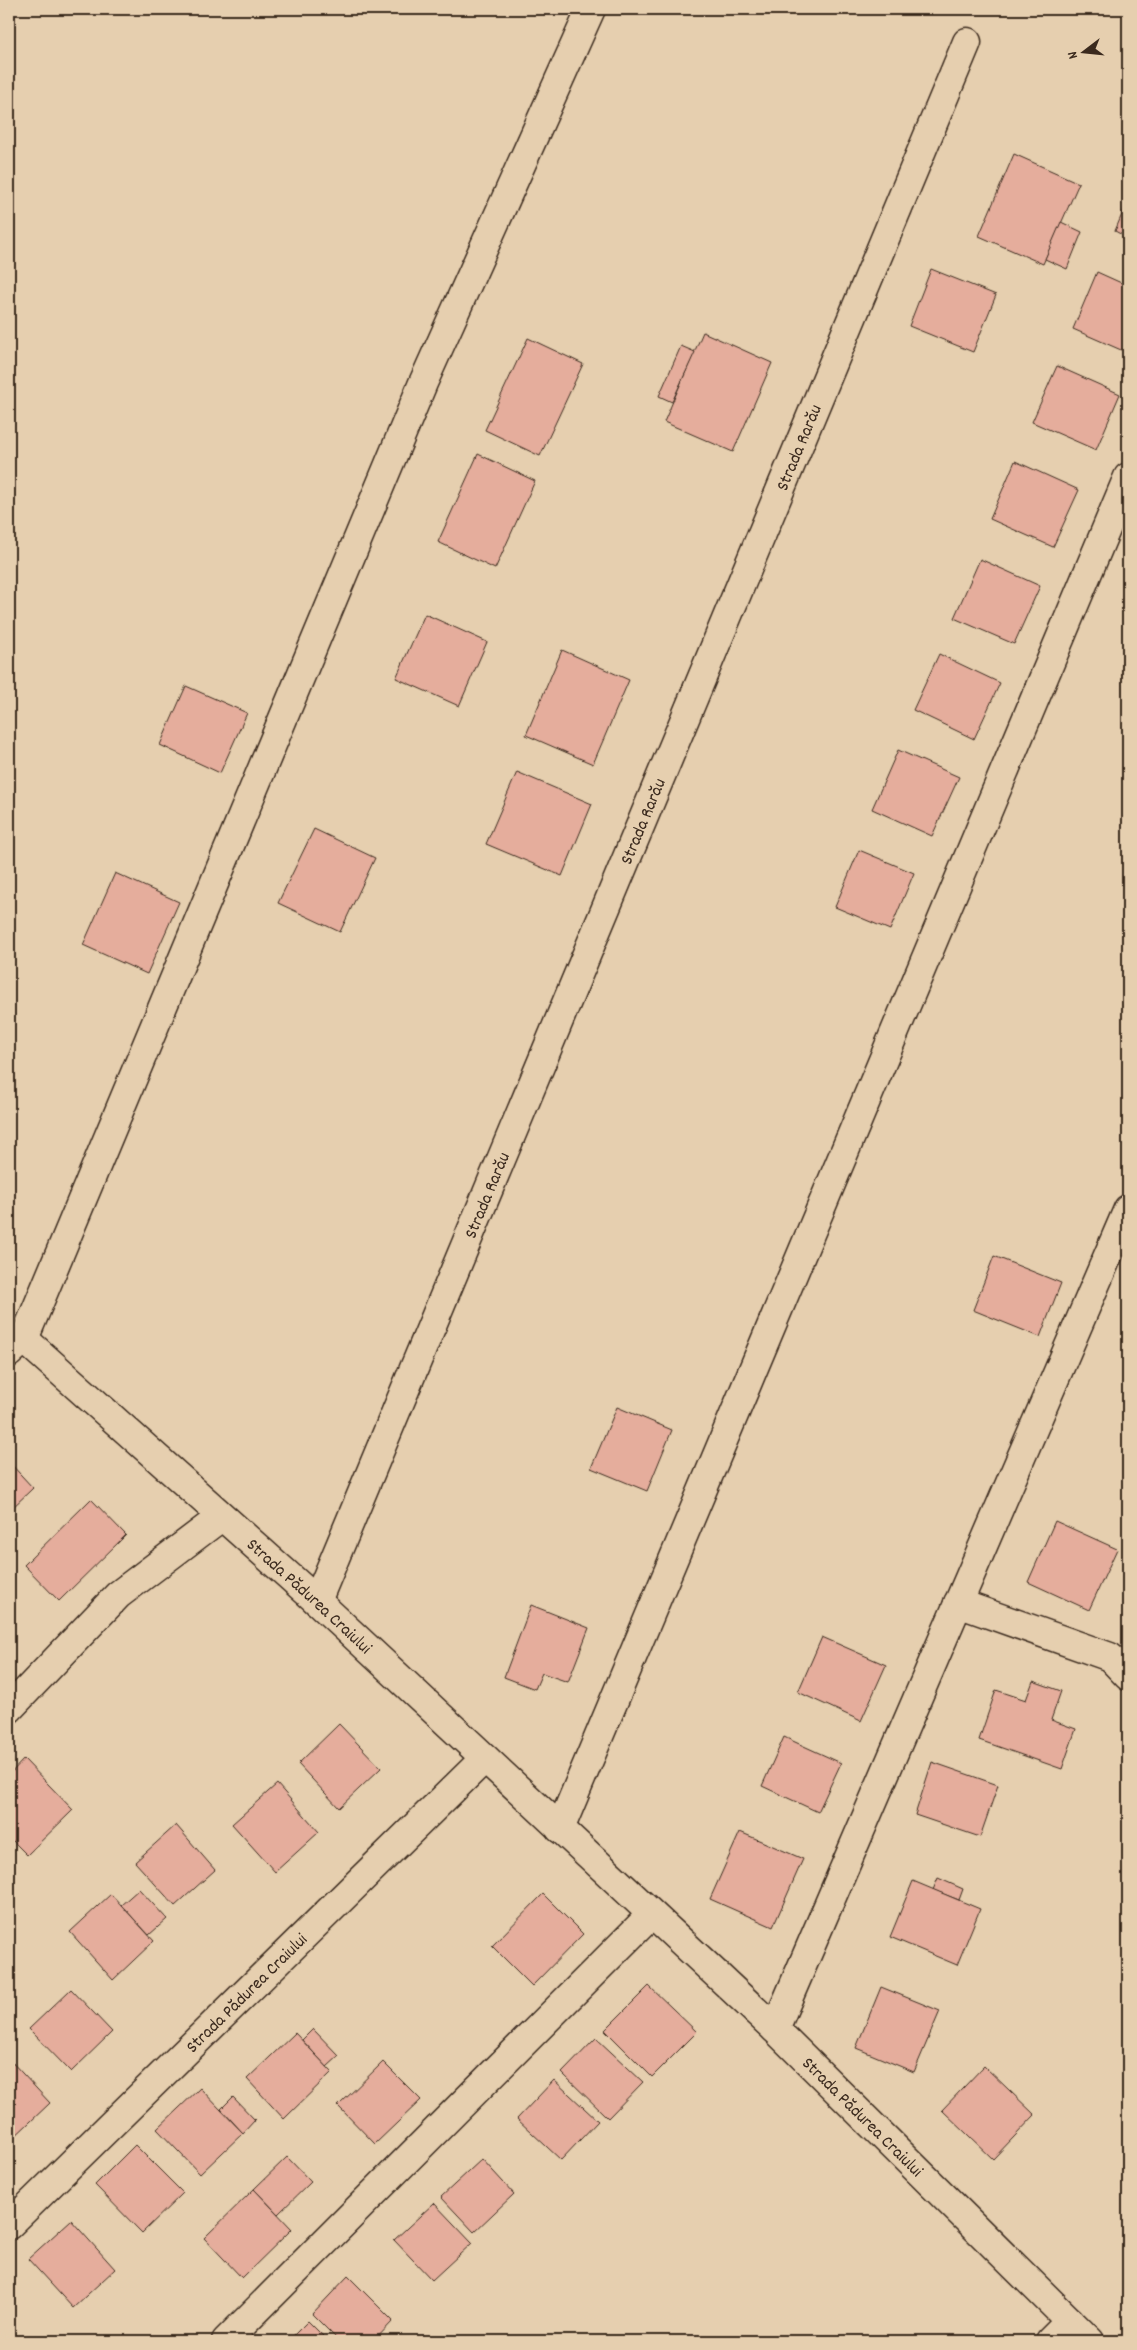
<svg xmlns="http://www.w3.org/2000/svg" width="1137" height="2350" viewBox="0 0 1137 2350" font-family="Dekko,sans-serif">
	<rect width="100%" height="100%" fill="#e6cfaf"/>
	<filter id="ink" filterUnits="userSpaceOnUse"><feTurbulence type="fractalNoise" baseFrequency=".02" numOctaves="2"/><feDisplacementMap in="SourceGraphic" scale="10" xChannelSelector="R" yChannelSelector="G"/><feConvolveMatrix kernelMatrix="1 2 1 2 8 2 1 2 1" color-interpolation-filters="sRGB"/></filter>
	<g filter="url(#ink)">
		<g fill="#e5ad9c" stroke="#3b2a1e">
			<path d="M1014 154 1079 183 1043 264 979 236Z"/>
			<path d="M1128 200V238L1115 231Z"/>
			<path d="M1061 222 1082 232 1067 269 1045 259Z"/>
			<path d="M931 269 996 295 973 352 909 326Z"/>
			<path d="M1097 272 1128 286V353L1073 329Z"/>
			<path d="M703 332 772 363 733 452 664 422Z"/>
			<path d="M528 338 583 364 540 456 485 430Z"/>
			<path d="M681 346 695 352 672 402 659 396Z"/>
			<path d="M1057 366 1120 394 1096 450 1032 422Z"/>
			<path d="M478 454 535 481 495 569 438 542Z"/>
			<path d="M1015 461 1079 490 1053 547 990 519Z"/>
			<path d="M980 559 1040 586 1014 644 954 618Z"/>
			<path d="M425 614 487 642 459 706 396 678Z"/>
			<path d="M562 650 629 680 593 764 526 735Z"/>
			<path d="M939 654 1000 683 974 739 913 710Z"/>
			<path d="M186 686 247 713 220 773 160 745Z"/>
			<path d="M898 750 959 777 932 836 872 809Z"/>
			<path d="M517 772 592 804 562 876 486 844Z"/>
			<path d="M314 829 375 858 340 932 278 903Z"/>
			<path d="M859 850 914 873 890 930 835 907Z"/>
			<path d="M115 873 179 902 147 974 83 945Z"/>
			<path d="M994 1256 1061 1283 1040 1337 973 1310Z"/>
			<path d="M617 1407 672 1430 647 1491 591 1468Z"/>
			<path d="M9 1462 33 1488 9 1511Z"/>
			<path d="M91 1499 126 1535 59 1601 24 1565Z"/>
			<path d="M1055 1521 1117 1549 1089 1610 1028 1582Z"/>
			<path d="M531 1605 589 1628 568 1682 542 1673 535 1689 504 1677Z"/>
			<path d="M822 1637 886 1665 861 1721 798 1692Z"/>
			<path d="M1033 1681 1061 1691 1051 1720 1076 1729 1062 1769 979 1740 996 1690 1026 1700Z"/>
			<path d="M339 1724 381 1768 339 1808 298 1764Z"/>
			<path d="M784 1737 841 1763 818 1812 762 1786Z"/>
			<path d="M24 1759 73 1810 27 1855 9 1837V1775Z"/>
			<path d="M932 1762 998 1785 980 1837 915 1815Z"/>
			<path d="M277 1784 319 1832 275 1872 232 1824Z"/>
			<path d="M176 1825 215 1870 175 1906 135 1862Z"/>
			<path d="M740 1832 803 1859 773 1927 710 1899Z"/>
			<path d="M938 1878 963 1889 959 1900 933 1890Z"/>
			<path d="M913 1881 980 1909 957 1965 890 1937Z"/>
			<path d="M139 1889 167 1919 149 1935 121 1905Z"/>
			<path d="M111 1894 154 1941 113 1980 70 1932Z"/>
			<path d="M543 1894 583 1934 532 1986 492 1946Z"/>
			<path d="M649 1986 697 2032 652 2077 605 2030Z"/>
			<path d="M881 1987 940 2011 914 2072 856 2048Z"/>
			<path d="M71 1989 112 2032 71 2072 29 2029Z"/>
			<path d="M313 2029 339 2056 327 2067 302 2040Z"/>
			<path d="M295 2033 332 2072 284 2119 247 2079Z"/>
			<path d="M596 2038 643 2082 608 2118 562 2073Z"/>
			<path d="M9 2059 50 2103 10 2141 9 2139Z"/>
			<path d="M383 2062 421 2100 375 2144 338 2106Z"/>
			<path d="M984 2066 1035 2115 993 2159 942 2110Z"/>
			<path d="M554 2080 598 2121 561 2160 517 2119Z"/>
			<path d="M200 2088 243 2133 200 2174 157 2129Z"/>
			<path d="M233 2097 255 2120 243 2133 221 2109Z"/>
			<path d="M135 2145 183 2193 142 2233 95 2185Z"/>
			<path d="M287 2157 311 2182 278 2214 254 2189Z"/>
			<path d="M482 2159 514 2194 474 2232 441 2197Z"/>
			<path d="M254 2189 292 2229 242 2278 204 2238Z"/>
			<path d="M434 2203 472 2243 432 2280 394 2240Z"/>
			<path d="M71 2220 115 2269 73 2308 28 2259Z"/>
			<path d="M348 2276 393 2321 374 2341H339L312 2314Z"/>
			<path d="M308 2321 328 2341H288Z"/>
		</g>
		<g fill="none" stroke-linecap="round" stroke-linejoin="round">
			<defs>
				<g id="minor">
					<path id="s1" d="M24 1339 317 1601 775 2029 1090 2341"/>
					<path d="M9 1353 24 1339 423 383 591 9"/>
					<path id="s2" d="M317 1601 967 42"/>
					<path d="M958 1603 1110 1657 1128 1676"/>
					<path d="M9 1709 118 1595 221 1517"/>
					<path d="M560 1829 1128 477"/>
					<path d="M775 2029 1128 1209"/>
					<path id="s3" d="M9 2225 485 1758"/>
					<path d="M226 2341 651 1915"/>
					<path d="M1050 2341 1070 2321"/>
				</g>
			</defs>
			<use href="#minor" stroke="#3b2a1e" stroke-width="31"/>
			<use href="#minor" stroke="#e6cfaf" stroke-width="28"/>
		</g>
	</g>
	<g text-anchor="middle" stroke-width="4" stroke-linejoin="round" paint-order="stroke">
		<g font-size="18" fill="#3b2a1e" stroke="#e6cfaf">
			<text dy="6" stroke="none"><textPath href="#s2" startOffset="1250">Strada Rarău</textPath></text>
			<text dy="6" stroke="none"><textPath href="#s2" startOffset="845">Strada Rarău</textPath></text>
			<text dy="6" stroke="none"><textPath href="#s2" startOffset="440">Strada Rarău</textPath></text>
			<text dy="6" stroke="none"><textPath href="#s1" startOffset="384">Strada Pădurea Craiului</textPath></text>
			<text dy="6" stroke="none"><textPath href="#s3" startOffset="332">Strada Pădurea Craiului</textPath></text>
			<text dy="6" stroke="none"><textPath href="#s1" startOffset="1144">Strada Pădurea Craiului</textPath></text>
		</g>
	</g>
	<rect width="1137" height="2350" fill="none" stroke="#e6cfaf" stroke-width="30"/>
	<rect x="15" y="15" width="1107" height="2320" fill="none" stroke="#3b2a1e" stroke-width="2" filter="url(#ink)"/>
	<g transform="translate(1084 52) rotate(254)" stroke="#e6cfaf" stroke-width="4" paint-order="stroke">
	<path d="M0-4L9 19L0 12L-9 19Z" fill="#3b2a1e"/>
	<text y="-8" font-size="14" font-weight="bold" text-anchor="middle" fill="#3b2a1e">N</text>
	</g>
</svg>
